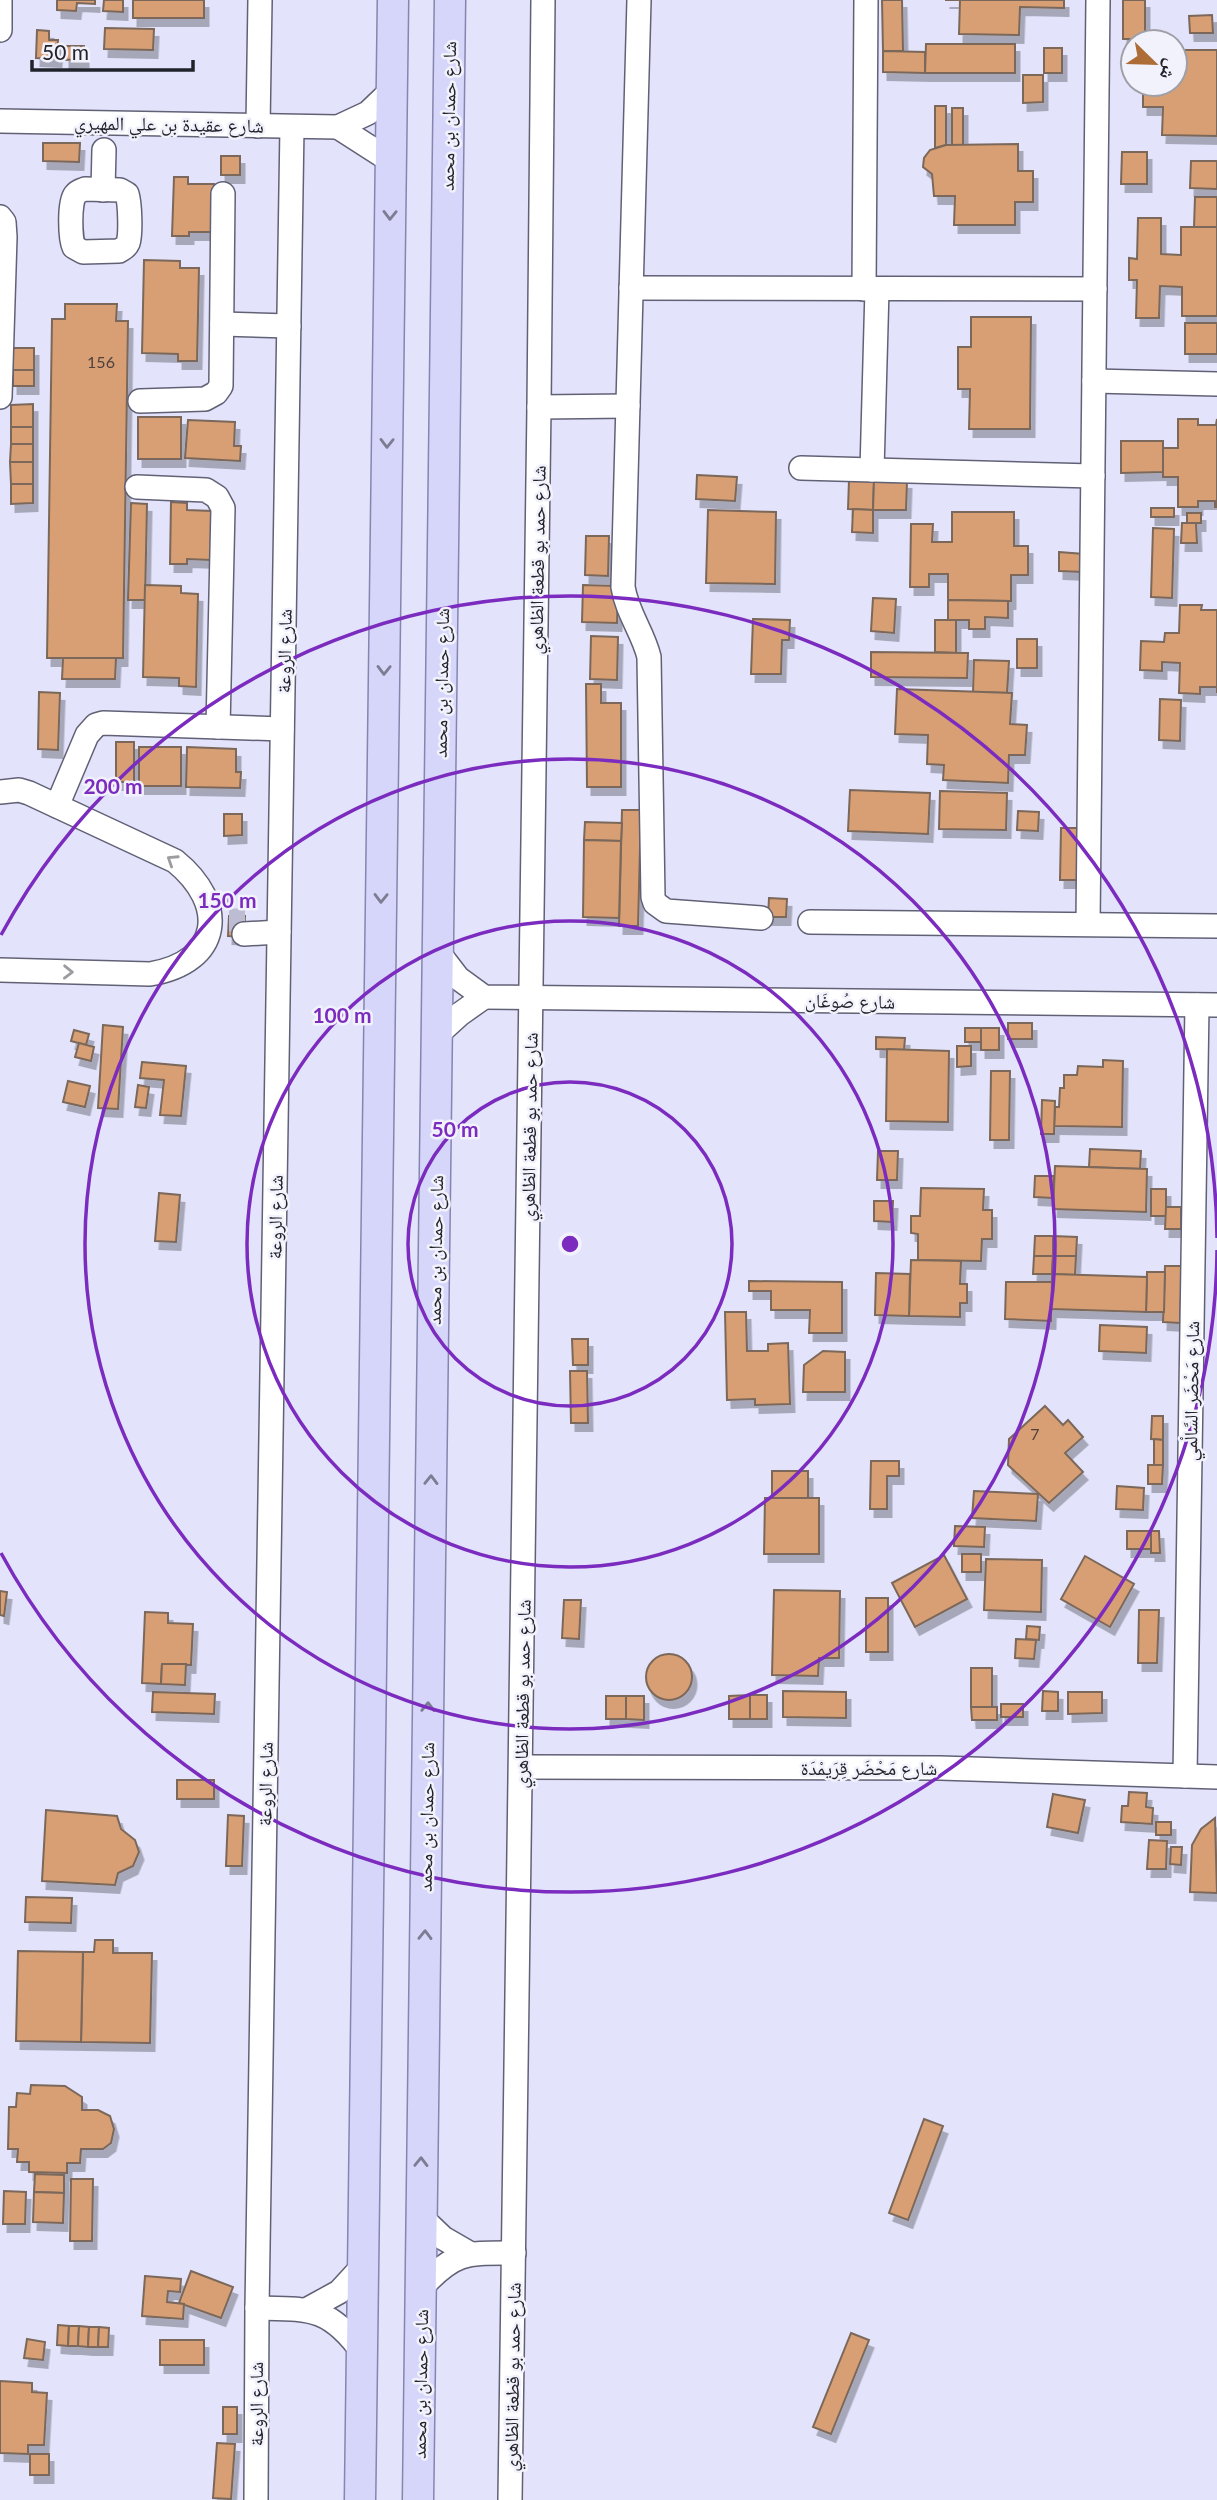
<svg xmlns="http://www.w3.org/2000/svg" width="1217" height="2500" viewBox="0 0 1217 2500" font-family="Lato,'Noto Naskh Arabic',sans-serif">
	<defs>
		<filter id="shadow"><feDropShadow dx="4.5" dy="8" stdDeviation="0" flood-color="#0004"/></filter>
	</defs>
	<rect width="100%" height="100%" fill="#e3e4fc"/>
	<g fill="#d89f74" stroke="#7b685a" stroke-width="2" filter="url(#shadow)">
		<path d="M57 0H95V4L77 3 76 11 57 10Z"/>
		<path d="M104 0H123V12L103 11Z"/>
		<rect x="133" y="0" width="71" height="18"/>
		<path d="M882 0H902L903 51H883Z"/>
		<path d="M945 0H1064V8L1020 7 1019 35 959 34 960 0Z"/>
		<rect x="1123" y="0" width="22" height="39"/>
		<path d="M1212 15 1213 33H1190L1189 16Z"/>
		<path d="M105 28 154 29 153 50 104 49Z"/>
		<path d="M37 30 49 31V40H58L57 59 36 58Z"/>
		<path d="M926 44H1015V73H925Z"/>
		<path d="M65 46H84V59L65 60Z"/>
		<rect x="1044" y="48" width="18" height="25"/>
		<path d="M1175 50H1217V136L1162 135 1163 107H1143V84H1175Z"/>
		<path d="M883 51 925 52V73L883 72Z"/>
		<path d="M1023 75H1043V102L1023 103Z"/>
		<path d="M935 106H946V145L935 148Z"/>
		<rect x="952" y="108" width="11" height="37"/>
		<path d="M43 143H80L79 162 43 161Z"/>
		<path d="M1018 144V171H1033V202H1015V225H954L955 196H934L932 174 923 167 924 158 930 150 946 145Z"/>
		<path d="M1122 152H1147V184H1121Z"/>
		<rect x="221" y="156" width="19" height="19"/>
		<path d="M1191 161H1217V189L1190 188Z"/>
		<path d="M174 177H188V184H214L213 232H189V236H172Z"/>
		<path d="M1195 197H1217V227H1194Z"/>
		<path d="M1138 218H1161V254L1181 255V227H1217V316H1182V287L1160 286 1159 318H1136L1137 280H1129V258L1137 259Z"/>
		<path d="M144 260 180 261V268H199L197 361H178V354L142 353Z"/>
		<path d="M65 304H117L116 321H128L123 658H47L52 319H65Z"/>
		<path d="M971 317H1031L1030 429H969L970 389H958V347H971Z"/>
		<rect x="1185" y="323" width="32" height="31"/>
		<rect x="13" y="348" width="21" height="22"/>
		<rect x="13" y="370" width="21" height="16"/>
		<path d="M33 404V427H11V405Z"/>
		<rect x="138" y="417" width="43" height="42"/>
		<path d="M1178 419H1198V425H1216L1217 419V507H1215V501H1198V507H1178V477H1163V448H1178Z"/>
		<path d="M188 420 235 422 234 446H241L240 461 185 458Z"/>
		<rect x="11" y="427" width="22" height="17"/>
		<path d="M1121 441H1163V472L1121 473Z"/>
		<path d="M11 444H33V462H10Z"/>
		<path d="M10 462H33V484H11Z"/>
		<path d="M697 475 737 477 735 501 696 499Z"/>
		<path d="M849 480H874L873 510 848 509Z"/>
		<path d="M874 480 907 481 906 510H873Z"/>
		<path d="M11 484H33V503L11 504Z"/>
		<path d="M171 502 187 503V510L212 511 211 560 187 559V564H170Z"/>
		<path d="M131 503 147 504 145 600H128Z"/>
		<rect x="1151" y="508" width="23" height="9"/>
		<path d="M853 509 873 510V533L852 532Z"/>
		<path d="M708 510 776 512 775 584 706 583Z"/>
		<path d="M952 512H1014V546H1028V575H1011V601L948 600V574H929V587H910L911 524H933L932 542H952Z"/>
		<rect x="1187" y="513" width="14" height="10"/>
		<path d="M1182 523H1196L1197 543H1181Z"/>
		<path d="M1153 528 1174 529 1172 598 1151 597Z"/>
		<path d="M586 536H609L608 576 585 575Z"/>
		<path d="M1059 552 1084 554 1083 572 1059 571Z"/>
		<path d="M145 585 181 586V593L198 594 196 687 179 686V678L143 677Z"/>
		<path d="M583 585 618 586 617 623 582 622Z"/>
		<path d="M873 598 896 599 894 633 871 631Z"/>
		<path d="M948 600 1008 601V618L985 617V629H969V620H948Z"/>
		<path d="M1180 605H1202L1201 610H1217V693V687H1200V694L1179 693 1180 663 1162 662V671L1140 670 1141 641 1164 642 1165 633H1179Z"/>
		<path d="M753 619 790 620 789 640H782L781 674H751Z"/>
		<path d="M935 620H956V653L935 652Z"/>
		<path d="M591 636 618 637 617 680 590 679Z"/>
		<rect x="1017" y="639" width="20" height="29"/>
		<path d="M871 652 968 653 967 678 871 677Z"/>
		<path d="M63 658H116L115 679H62Z"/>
		<path d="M974 660 1009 661 1007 693 973 692Z"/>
		<path d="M586 684H601V703H621V787H587Z"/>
		<path d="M897 689 1012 693 1010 724 1027 725 1025 755H1009L1008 783 943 780 944 765 927 764 928 735 895 734Z"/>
		<path d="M39 692 60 693 58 750 38 749Z"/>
		<path d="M1160 699 1181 700 1180 741 1159 740Z"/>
		<rect x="116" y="742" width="18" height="40"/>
		<rect x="139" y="747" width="42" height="39"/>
		<path d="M187 747 236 749V772H241L240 788 186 787Z"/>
		<path d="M850 790 930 793 928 834 848 831Z"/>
		<path d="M940 791 1007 793 1006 830 939 829Z"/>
		<path d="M622 810H641L638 926H619Z"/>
		<path d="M1018 811 1039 812 1038 831 1017 830Z"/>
		<path d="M224 814H242V835L224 836Z"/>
		<path d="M585 822 622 823 621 841 584 840Z"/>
		<path d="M1061 828H1083L1081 880H1060Z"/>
		<path d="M584 840 621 841 619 918 583 917Z"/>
		<path d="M769 898 787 899 786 917H768Z"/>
		<path d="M229 916H245L244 937 228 936Z"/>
		<rect x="1008" y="1023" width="24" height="16"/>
		<path d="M103 1025 123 1027 118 1109 98 1108Z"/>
		<rect x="965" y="1028" width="16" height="14"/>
		<rect x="981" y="1028" width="18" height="22"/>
		<path d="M74 1030 89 1034 86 1045 71 1041Z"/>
		<path d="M876 1037 905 1038 904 1050 876 1049Z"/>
		<path d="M79 1043 94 1047 91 1061 75 1057Z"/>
		<path d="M957 1046H971V1066L957 1067Z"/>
		<path d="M887 1049 949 1051 948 1122 886 1121Z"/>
		<path d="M1103 1060 1123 1061 1122 1127 1054 1126 1055 1107H1059L1060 1088H1064V1075H1077L1078 1066 1103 1067Z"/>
		<path d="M142 1062 186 1066 181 1116 160 1115 164 1080 140 1078Z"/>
		<path d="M991 1071H1010L1009 1140H990Z"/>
		<path d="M68 1081 90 1086 85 1107 63 1102Z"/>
		<path d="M138 1085 149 1087 146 1108 135 1107Z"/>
		<path d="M1042 1100 1055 1101 1054 1134H1041Z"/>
		<path d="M1090 1149 1141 1151 1140 1169 1089 1167Z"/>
		<path d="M878 1151H898L897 1180H877Z"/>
		<path d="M1055 1166 1147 1169 1146 1212 1053 1209Z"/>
		<path d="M1035 1176H1054L1053 1198 1034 1197Z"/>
		<path d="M921 1188 984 1189 983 1210H992V1239H982L981 1261 918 1260V1234L911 1233V1216H920Z"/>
		<rect x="1151" y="1189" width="15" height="27"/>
		<path d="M159 1193 180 1195 176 1242 155 1241Z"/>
		<path d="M874 1201H893L892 1222 874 1221Z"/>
		<path d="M1166 1207H1181V1229H1165Z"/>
		<path d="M1035 1236H1053V1256H1034Z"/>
		<path d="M1053 1236 1077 1237 1076 1256H1053Z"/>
		<path d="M1034 1256H1053L1052 1274H1033Z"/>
		<path d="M1053 1256H1076L1075 1275 1052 1274Z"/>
		<path d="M911 1260 961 1261 960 1284H967V1303H960V1317L909 1316Z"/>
		<path d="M1165 1266H1182L1180 1323 1163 1322Z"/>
		<path d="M1147 1272H1165L1164 1312H1146Z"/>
		<path d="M876 1273 910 1274 909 1316 875 1315Z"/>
		<path d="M1052 1274 1147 1277 1146 1312 1051 1309Z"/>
		<path d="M749 1281 842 1282V1333H809L810 1310H771V1291H749Z"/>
		<path d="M1006 1282H1052L1051 1321 1005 1319Z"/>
		<path d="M725 1312H746L747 1351H768V1344L788 1343 790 1404 755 1405V1399L727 1400Z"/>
		<path d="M1100 1325 1147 1327 1146 1353 1099 1351Z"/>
		<path d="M572 1339H588V1365H573Z"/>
		<path d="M823 1351 845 1352V1392H803L804 1365Z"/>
		<path d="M570 1371H587L588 1423H571Z"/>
		<path d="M1045 1406 1063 1425 1068 1420 1083 1437 1065 1453 1083 1472 1049 1503 1008 1465 1009 1439Z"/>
		<path d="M1152 1416H1163V1440L1151 1439Z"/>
		<path d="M1154 1439 1163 1440V1465H1154Z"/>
		<path d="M871 1461H899V1476H887V1509H870Z"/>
		<path d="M1148 1465H1163L1162 1484H1148Z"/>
		<rect x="772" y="1471" width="36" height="27"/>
		<path d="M1117 1486 1144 1488 1143 1510 1116 1509Z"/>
		<path d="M974 1491 1038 1494 1036 1521 972 1518Z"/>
		<path d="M765 1498H819V1554H764Z"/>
		<path d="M955 1526 985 1527 984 1547 954 1546Z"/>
		<rect x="1127" y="1531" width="24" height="18"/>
		<path d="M1151 1531H1159L1160 1553H1151Z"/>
		<rect x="962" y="1554" width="19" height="18"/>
		<path d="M944 1555 967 1599 915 1627 892 1583Z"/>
		<path d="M1085 1556 1134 1584 1110 1627 1061 1599Z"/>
		<path d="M986 1559 1042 1560 1041 1612 984 1610Z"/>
		<path d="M774 1590 840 1591 839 1658H819L818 1676 772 1675Z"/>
		<path d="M0 1591 7 1592 4 1616 0 1615Z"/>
		<rect x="866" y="1598" width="22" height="54"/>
		<path d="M564 1600H581L579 1639 562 1638Z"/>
		<path d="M1139 1610H1159L1157 1663H1138Z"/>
		<path d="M145 1612 168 1613V1623L193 1624 191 1665 162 1664 161 1684 142 1683Z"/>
		<path d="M1027 1626 1040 1627 1039 1640 1026 1639Z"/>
		<path d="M1016 1639 1036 1640 1034 1659 1015 1658Z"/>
		<circle cx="669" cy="1677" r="23"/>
		<path d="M162 1664H186L185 1685 161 1684Z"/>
		<rect x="971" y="1668" width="21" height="39"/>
		<path d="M783 1691 846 1692V1718L783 1717Z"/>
		<path d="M1043 1691 1058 1692V1711H1042Z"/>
		<path d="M153 1692 215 1694 214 1714 152 1712Z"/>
		<path d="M1068 1692H1102V1713L1068 1714Z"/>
		<path d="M750 1695V1719H729V1696Z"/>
		<rect x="750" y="1695" width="17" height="24"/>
		<rect x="606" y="1696" width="20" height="23"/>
		<path d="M626 1696H644V1720L626 1719Z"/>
		<rect x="1001" y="1704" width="22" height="13"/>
		<path d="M971 1707H997V1720H972Z"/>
		<rect x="177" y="1780" width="37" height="19"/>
		<path d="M1129 1792 1147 1793 1146 1807 1153 1808 1152 1824 1121 1822 1122 1806H1128Z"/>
		<path d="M1053 1794 1085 1800 1078 1833 1047 1827Z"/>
		<path d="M46 1810 117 1816 121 1829 135 1840 139 1852 133 1866 118 1873 115 1885 42 1881Z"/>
		<path d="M228 1815 244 1816 242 1866H226Z"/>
		<path d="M1215 1818 1217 1893 1190 1892 1192 1845 1201 1829Z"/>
		<rect x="1156" y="1822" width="15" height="13"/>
		<path d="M1149 1840 1167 1841 1166 1869H1147Z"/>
		<path d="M1171 1847H1182L1181 1865 1170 1864Z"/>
		<path d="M26 1897 72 1898 71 1923 25 1922Z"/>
		<path d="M95 1940H113V1953H152L150 2043 81 2042 83 1952H94Z"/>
		<path d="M18 1951 83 1952 81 2042 16 2041Z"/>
		<path d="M31 2085 65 2086 82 2097V2110H98L110 2116 114 2129 111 2143 103 2149H81L80 2163H67V2173L29 2172V2162H17L18 2149H8L9 2107H16L17 2093 30 2094Z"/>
		<path d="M924 2119 943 2126 908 2220 889 2213Z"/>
		<path d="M35 2174 64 2175V2193L34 2192Z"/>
		<path d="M71 2179H93L92 2241H70Z"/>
		<path d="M4 2191 26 2192 25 2224H3Z"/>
		<path d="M34 2192 64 2193 63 2223 33 2222Z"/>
		<path d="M191 2271 233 2287 221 2318 179 2303Z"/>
		<path d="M145 2276 181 2279 180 2292 168 2291 167 2302 184 2304 183 2319 142 2316Z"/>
		<path d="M58 2325 69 2326 68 2346 57 2345Z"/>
		<path d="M69 2326H79L78 2346H68Z"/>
		<path d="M79 2326 89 2327 88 2347 78 2346Z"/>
		<path d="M89 2327H99L98 2347H88Z"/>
		<path d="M99 2327 109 2328 108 2347H98Z"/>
		<path d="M851 2333 869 2340 831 2434 813 2427Z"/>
		<path d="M27 2339 45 2342 43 2360 24 2358Z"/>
		<rect x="160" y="2340" width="44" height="25"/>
		<path d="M0 2381 32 2383V2392L47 2393 44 2445H28V2454L0 2453Z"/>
		<rect x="223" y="2407" width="14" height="27"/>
		<path d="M217 2443 235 2444 231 2499 213 2498Z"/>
		<rect x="30" y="2454" width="19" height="21"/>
	</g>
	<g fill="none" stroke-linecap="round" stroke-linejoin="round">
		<path stroke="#bcbdd2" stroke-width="23" stroke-dasharray="23 11" stroke-linecap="butt" d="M229 920H245"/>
		<defs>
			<g id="minor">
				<path d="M639 0 623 587C627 613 643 632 649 657L653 897 655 903 666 911 761 918"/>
				<path d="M0 30V0"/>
				<path d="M0 121 338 127 368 113 392 90"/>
				<path d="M258 126 260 0"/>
				<path d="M338 127 391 161"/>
				<path d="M85 189 120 190 127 194C130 203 131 234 128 243 126 248 123 248 119 251L83 252 74 247C70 239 69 203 75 195 78 191 80 191 85 189Z"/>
				<path d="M103 190 104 150"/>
				<path d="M0 217 4 222 5 237 0 397"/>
				<path d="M631 288 1095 289"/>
				<path d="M864 289 866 0"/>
				<path d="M222 324 289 326"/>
				<path d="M1094 381 1217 384"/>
				<path d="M140 401 205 399 216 393 221 386 223 194"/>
				<path d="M539 407 628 406"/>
				<path d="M801 468 1093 476"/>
				<path d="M872 470 877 289"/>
				<path d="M137 487 206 490 217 497 223 508 218 727"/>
				<path d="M0 792 19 790 29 793 175 861C228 904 222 962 150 974L0 970"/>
				<path d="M57 806 87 735 96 725 103 723 282 729"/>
				<path d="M810 922 1217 926"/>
				<path d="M1088 923 1098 0"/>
				<path d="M244 934 279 932"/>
				<path d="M438 952 458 978 484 997 1217 1005"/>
				<path d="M438 1034 460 1014 484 997"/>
				<path d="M521 1767 940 1768 1217 1777"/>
				<path d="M1185 1776 1197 1005"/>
				<path d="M421 2217 443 2238 469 2253"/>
				<path d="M422 2287C455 2251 467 2253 514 2253"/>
				<path d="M257 2308C309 2309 329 2306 363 2353"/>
				<path d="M308 2309 339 2292 363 2266"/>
				<path d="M256 2500 257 2308 292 127"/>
				<path d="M510 2500 539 407 543 0"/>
			</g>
			<g id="major">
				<path d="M360 2500 393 0"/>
				<path d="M418 2500 450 0"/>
			</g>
		</defs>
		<use href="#minor" stroke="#616176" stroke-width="26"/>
		<use href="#major" stroke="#8585af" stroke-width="33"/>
		<use href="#minor" stroke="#fff" stroke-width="23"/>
		<use href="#major" stroke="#d6d6fa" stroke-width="30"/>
	</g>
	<defs><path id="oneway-chevron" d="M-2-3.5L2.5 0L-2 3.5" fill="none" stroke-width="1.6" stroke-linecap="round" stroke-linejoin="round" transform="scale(1.75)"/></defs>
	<g stroke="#7c7c92">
		<use href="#oneway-chevron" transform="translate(390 215) rotate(91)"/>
		<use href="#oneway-chevron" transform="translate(387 443) rotate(91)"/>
		<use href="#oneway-chevron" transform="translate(384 670) rotate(91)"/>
		<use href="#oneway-chevron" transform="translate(381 898) rotate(91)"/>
		<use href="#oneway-chevron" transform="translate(431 1480) rotate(-89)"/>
		<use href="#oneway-chevron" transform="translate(428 1707) rotate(-89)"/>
		<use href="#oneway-chevron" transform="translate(425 1935) rotate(-89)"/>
		<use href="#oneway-chevron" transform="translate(421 2162) rotate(-89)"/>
	</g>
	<g stroke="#9c9ca0">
		<use href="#oneway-chevron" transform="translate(172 860) rotate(-147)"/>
		<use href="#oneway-chevron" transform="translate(68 972) rotate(1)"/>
	</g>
	<g fill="none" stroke="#7b2cbf" stroke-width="3.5">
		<circle cx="570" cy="1244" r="162"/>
		<circle cx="570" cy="1244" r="323"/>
		<circle cx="570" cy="1244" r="485"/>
		<path d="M1217 1250A647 647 0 0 1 1 1553M1 935A647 647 0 0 1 1217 1238"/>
	</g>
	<g text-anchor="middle" stroke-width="5" stroke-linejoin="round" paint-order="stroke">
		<g font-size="16" fill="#50413d">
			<text x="101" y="368">156</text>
			<text x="1035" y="1440">7</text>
		</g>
		<g font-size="19" fill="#22222b" stroke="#f2f2fc">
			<text transform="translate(448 116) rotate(-89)" y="7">شارع حمدان بن محمد</text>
			<text transform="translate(169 124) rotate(1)" y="7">شارع عقيدة بن علي المهيري</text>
			<text transform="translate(537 560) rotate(-89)" y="7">شارع حمد بو قطعة الظاهري</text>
			<text transform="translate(284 651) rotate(-89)" y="7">شارع الروعة</text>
			<text transform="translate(441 683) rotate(-89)" y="7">شارع حمدان بن محمد</text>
			<text transform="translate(850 1001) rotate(1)" y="7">شارع صُوغَان</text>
			<text transform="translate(529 1127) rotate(-89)" y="7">شارع حمد بو قطعة الظاهري</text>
			<text transform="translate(275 1217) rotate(-89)" y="7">شارع الروعة</text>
			<text transform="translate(435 1250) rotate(-89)" y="7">شارع حمدان بن محمد</text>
			<text transform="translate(1191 1391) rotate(-89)" y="7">شارع مَحْضَر السَّالْمي</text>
			<text transform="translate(522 1694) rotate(-89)" y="7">شارع حمد بو قطعة الظاهري</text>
			<text x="869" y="1775">شارع مَحْضَر قِرَيمْدَة</text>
			<text transform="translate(265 1784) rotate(-89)" y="7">شارع الروعة</text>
			<text transform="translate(426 1817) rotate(-89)" y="7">شارع حمدان بن محمد</text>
			<text transform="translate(512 2377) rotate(-89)" y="7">شارع حمد بو قطعة الظاهري</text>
			<text transform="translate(420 2384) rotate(-89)" y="7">شارع حمدان بن محمد</text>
			<text transform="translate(256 2404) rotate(-90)" y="7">شارع الروعة</text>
		</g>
	</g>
	<circle cx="570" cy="1244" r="10" fill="#7b2cbf" stroke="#f2f2fc" stroke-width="3.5"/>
	<g font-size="21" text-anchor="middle" font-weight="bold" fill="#7b2cbf" stroke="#f2f2fc" stroke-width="5" stroke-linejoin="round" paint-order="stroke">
		<text x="113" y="794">200 m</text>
		<text x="227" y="908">150 m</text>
		<text x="342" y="1023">100 m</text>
		<text x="455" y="1137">50 m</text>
	</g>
	<g transform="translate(1154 63) rotate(113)"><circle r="33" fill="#f2f2fc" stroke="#9f9fa8" stroke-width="2"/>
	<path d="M0-5L12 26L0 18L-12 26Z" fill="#ae6c37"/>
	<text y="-10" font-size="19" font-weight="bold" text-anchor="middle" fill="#22222b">ش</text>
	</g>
	<path d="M32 60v10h161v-10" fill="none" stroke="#22222b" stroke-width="3.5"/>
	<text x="42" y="60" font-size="21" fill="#22222b" stroke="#f2f2fc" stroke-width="5" paint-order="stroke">50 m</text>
</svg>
